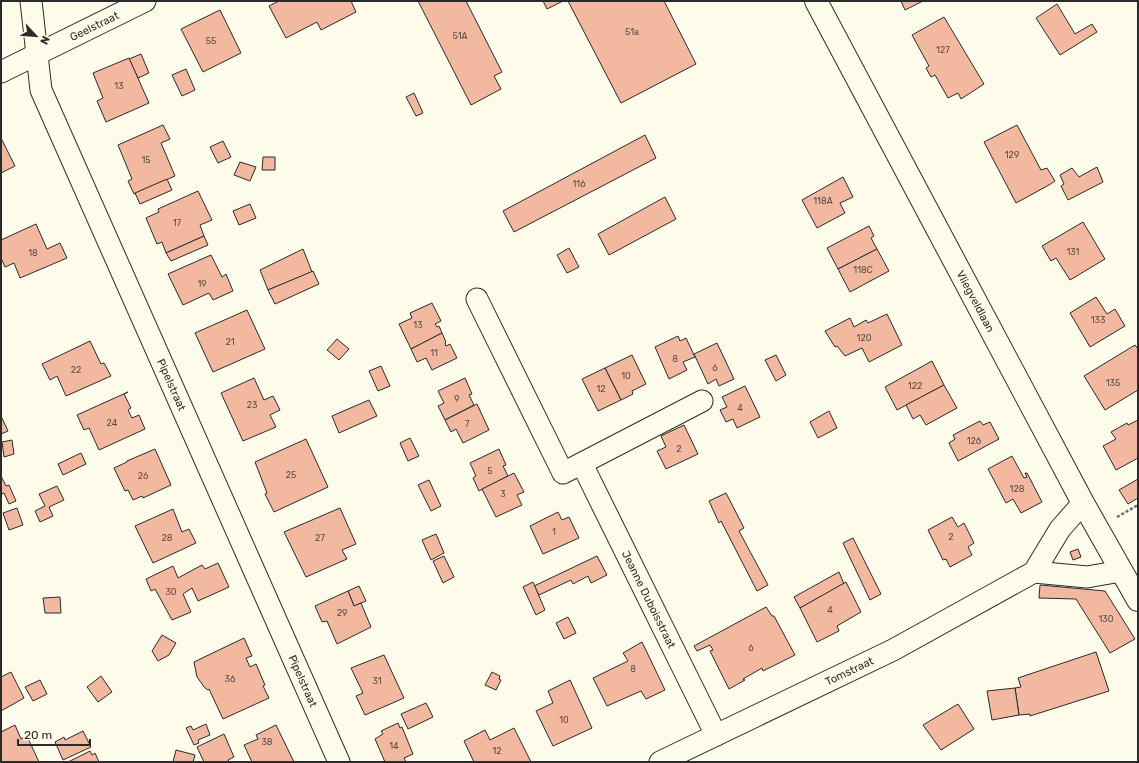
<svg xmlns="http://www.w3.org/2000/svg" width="1139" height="763" viewBox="0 0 1139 763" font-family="Rubik,sans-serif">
	<rect width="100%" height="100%" fill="#fdfbea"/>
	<g fill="#f2b8a0" stroke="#2b2b2b">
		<path d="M279 1H351L356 12 321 30 317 22 286 38 269 6Z"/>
		<path d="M418 1H466L502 72 494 76 501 89 471 105Z"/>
		<path d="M543 1H563L547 9Z"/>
		<path d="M568 1H664L696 64 621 103Z"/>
		<path d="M901 1H923L905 10Z"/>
		<path d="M1057 4 1075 34 1092 24 1097 32 1060 55 1036 18Z"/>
		<path d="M220 10 241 53 203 72 181 29Z"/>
		<path d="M944 17 984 84 961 99 958 93 948 98 935 75 931 77 926 68 929 66 912 35Z"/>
		<path d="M141 54 149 73 138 78 129 59Z"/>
		<path d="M129 58 149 103 106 122 97 101 103 98 93 73Z"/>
		<path d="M186 69 195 90 182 96 172 75Z"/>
		<path d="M414 93 423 113 416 116 406 97Z"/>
		<path d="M163 125 170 139 161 143 175 176 134 194 128 181 132 179 118 145Z"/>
		<path d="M1017 125 1041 170 1047 168 1055 181 1049 185 1016 203 984 142Z"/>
		<path d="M645 135 656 158 514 232 503 211Z"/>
		<path d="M1 138 15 166 1 173Z"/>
		<path d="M223 141 231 157 218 163 210 147Z"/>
		<path d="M263 157H275V170H262Z"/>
		<path d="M240 162 256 167 250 181 234 175Z"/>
		<path d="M1097 167 1103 182 1068 200 1061 186 1064 184 1060 175 1072 168 1079 177Z"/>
		<path d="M843 177 853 197 840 203 845 213 817 228 802 200Z"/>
		<path d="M167 179 172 190 140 204 135 193Z"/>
		<path d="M198 191 212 220 200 225 204 236 166 253 162 242 157 244 146 218 159 212 158 209Z"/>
		<path d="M665 197 676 219 609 255 598 234Z"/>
		<path d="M250 204 256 218 239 225 233 211Z"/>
		<path d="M1083 222 1105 259 1070 280 1056 258 1051 261 1042 246Z"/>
		<path d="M36 224 47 249 60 243 67 258 20 278 14 263 5 267 1 258V240Z"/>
		<path d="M869 226 874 236 871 238 877 249 838 269 827 248Z"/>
		<path d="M204 236 208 245 171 261 166 253Z"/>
		<path d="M569 248 579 267 567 273 557 255Z"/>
		<path d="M303 249 312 272 268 290 260 270Z"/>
		<path d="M877 249 889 271 850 292 838 269Z"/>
		<path d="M211 255 222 277 226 274 233 291 213 300 209 293 183 305 168 274Z"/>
		<path d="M313 271 319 284 275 304 268 290Z"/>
		<path d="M1096 297 1107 314 1115 309 1125 326 1090 347 1070 313Z"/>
		<path d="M432 303 441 321 435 324 437 327 439 326 442 333 411 349 399 324 412 318 410 313Z"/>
		<path d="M247 310 265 349 213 372 195 333Z"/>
		<path d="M887 314 902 345 869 362 862 348 845 356 837 346 835 347 825 331 850 318 854 327 866 320 868 323Z"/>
		<path d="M442 333 446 342 445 343 446 346 450 344 457 358 432 370 426 358 417 362 411 349Z"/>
		<path d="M678 336 680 341 686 338 695 357 683 362 687 370 669 379 655 347Z"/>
		<path d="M337 339 349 349 339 360 327 350Z"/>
		<path d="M90 341 101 364 104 363 111 376 66 396 57 376 50 380 42 364Z"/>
		<path d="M717 343 734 379 719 386 716 379 708 384 694 354Z"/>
		<path d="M1135 345 1138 349V390L1105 410 1084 376Z"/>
		<path d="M632 355 646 384 632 391 633 394 621 400 605 368Z"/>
		<path d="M776 355 786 375 776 381 765 360Z"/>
		<path d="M932 361 944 385 897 410 885 387Z"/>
		<path d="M381 366 390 386 378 391 369 371Z"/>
		<path d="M605 368 621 400 598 411 582 379Z"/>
		<path d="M254 378 264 400 273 396 280 410 270 415 276 427 243 441 221 393Z"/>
		<path d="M465 378 472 394 469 395 474 405 445 420 438 406 444 403 438 391Z"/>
		<path d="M944 385 957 408 926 425 920 415 913 419 906 405Z"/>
		<path d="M745 386 760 417 737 428 733 419 726 422 720 410 727 407 722 397Z"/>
		<path d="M128 392 124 394 131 408 128 410 132 418 139 415 145 429 99 450 89 428 84 430 77 415Z"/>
		<path d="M369 400 377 416 339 433 332 416Z"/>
		<path d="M477 404 489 430 463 443 456 429 451 432 445 420Z"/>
		<path d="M829 411 837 428 818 438 810 422Z"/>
		<path d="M2 418 8 431 1 434V419Z"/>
		<path d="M1138 420V458L1116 470 1103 446 1116 439 1111 432 1127 423 1128 425Z"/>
		<path d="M980 421 983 425 990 422 999 439 958 461 949 443 955 439 953 435Z"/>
		<path d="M684 425 698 454 666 469 657 451 666 447 661 436Z"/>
		<path d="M410 438 419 456 408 461 400 443Z"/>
		<path d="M306 439 328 487 274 512 265 494 267 493 255 462Z"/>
		<path d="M12 440 14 454 4 457 2 442Z"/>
		<path d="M155 449 171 485 143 498 142 496 133 500 128 490 125 491 114 468 127 462V461Z"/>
		<path d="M499 449 506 465 503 466 508 476 479 491 473 478 476 476 470 463Z"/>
		<path d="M81 453 86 464 63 475 58 464Z"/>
		<path d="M1012 456 1024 478 1027 477 1025 473H1027L1042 502 1021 513 1013 499 1006 503 988 469Z"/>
		<path d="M514 473 524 492 517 495 522 505 496 517 482 489Z"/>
		<path d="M1 476 6 486 9 485 16 501 9 504 4 493 1 494Z"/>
		<path d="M1138 479V498L1128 504 1119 490Z"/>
		<path d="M429 480 441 506 431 511 418 485Z"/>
		<path d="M57 486 64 500 49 507 53 516 40 522 35 511 45 506 39 494Z"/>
		<path d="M726 493 744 528 739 531 768 585 757 591 721 521 719 523 709 501Z"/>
		<path d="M17 508 23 525 9 530 3 513Z"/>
		<path d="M340 508 356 544 342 550 347 559 306 577 284 532Z"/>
		<path d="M173 509 182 532 189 529 196 543 153 563 135 526Z"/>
		<path d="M558 512 562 520 569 517 579 538 543 554 530 526Z"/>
		<path d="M952 517 958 527 964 523 974 543 968 547 972 555 950 567 946 559 943 560 928 530Z"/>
		<path d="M436 534 444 553 431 560 422 540Z"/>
		<path d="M853 538 881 594 870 600 843 543Z"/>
		<path d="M1078 549 1081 557 1073 560 1070 552Z"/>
		<path d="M444 556 454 577 443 583 433 561Z"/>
		<path d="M597 556 607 575 591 583 588 576 573 584 571 580 539 595 534 586Z"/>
		<path d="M218 563 229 587 198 601 192 588 183 594 191 612 172 620 155 589 151 591 146 579 173 566 178 578 202 565 205 569Z"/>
		<path d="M839 572 844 584 800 608 794 597Z"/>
		<path d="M533 582 545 610 536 615 523 587Z"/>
		<path d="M846 582 861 612 837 626 839 631 817 642 800 608Z"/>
		<path d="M1040 585 1105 591 1135 639 1110 653 1076 599 1039 598Z"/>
		<path d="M359 586 366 601 354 606 348 591Z"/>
		<path d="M348 591 354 606 361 603 371 627 337 644 327 621 322 622 315 606Z"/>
		<path d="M60 597 61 613H45L43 598Z"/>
		<path d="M766 607 772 616H774L795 655 763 671 762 668 743 679 745 680 729 689 710 651 713 650 710 645 697 651 694 646Z"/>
		<path d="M568 617 576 633 564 639 556 623Z"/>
		<path d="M162 635 176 643 169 655 158 661 152 651Z"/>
		<path d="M244 638 252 656 246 658 250 667 256 664 265 685 263 686 269 698 223 719 209 689 208 690 205 688 197 677 194 662Z"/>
		<path d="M642 642 665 690 646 699 641 691 607 706 593 678 628 661 623 653Z"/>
		<path d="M1096 652 1109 691 1030 716V714L1019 715 1015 688 1021 687 1018 678Z"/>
		<path d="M384 655 404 698 365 715 356 696 363 693 351 668Z"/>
		<path d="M11 672 24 698 1 711V677Z"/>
		<path d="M492 672 500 676 499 679 501 680 496 690 485 685Z"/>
		<path d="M101 676 112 692 98 702 87 687Z"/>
		<path d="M40 680 47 694 33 701 25 687Z"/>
		<path d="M570 680 592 728 553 746 536 711 553 703 548 691Z"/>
		<path d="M1015 688 1019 715 992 720 987 691Z"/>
		<path d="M426 703 433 717 408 729 401 714Z"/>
		<path d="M958 704 974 729 941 750 923 725Z"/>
		<path d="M398 723 400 728 402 727 413 754 404 758 406 762H385L375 739 383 734 381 731Z"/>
		<path d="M206 724 210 735 198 740 199 743 194 745 186 728 191 726 193 730Z"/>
		<path d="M15 725 21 739 27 736 39 762H1V732Z"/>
		<path d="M276 725 294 762H252L244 745 258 739 256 735Z"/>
		<path d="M514 728 531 762H474L464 741 485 730 490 740Z"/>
		<path d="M83 731 91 747 63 760 55 742 64 737 65 740Z"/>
		<path d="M224 734 234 757 228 760 229 762H204L197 747Z"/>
		<path d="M176 750 195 755 193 762H173Z"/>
		<path d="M90 751 92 755 95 753 99 762H68Z"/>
	</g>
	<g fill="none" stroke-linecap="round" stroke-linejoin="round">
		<defs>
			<g id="minor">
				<path id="s1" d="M31 1 41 90 339 762"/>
				<path id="s2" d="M1 72 145 1"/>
				<path d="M477 299 563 473 702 401"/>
				<path id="s3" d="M582 464 716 735"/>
				<path d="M1034 572 1087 577 1121 571"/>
				<path id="s4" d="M660 762 893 650 1034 572 1060 529 1083 503"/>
			</g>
			<g id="secondary">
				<path id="s5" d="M816 1 1083 503 1138 600"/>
			</g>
		</defs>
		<use href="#minor" stroke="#2b2b2b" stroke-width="23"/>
		<use href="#secondary" stroke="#2b2b2b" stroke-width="24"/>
		<path stroke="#6a6964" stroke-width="2.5" stroke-dasharray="3 2" stroke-linecap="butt" d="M1117 517 1138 505"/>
		<use href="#minor" stroke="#fdfbea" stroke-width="21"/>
		<use href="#secondary" stroke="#fdfbea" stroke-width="22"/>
	</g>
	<g text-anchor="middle" stroke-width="3" stroke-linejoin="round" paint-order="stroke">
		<g font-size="9" fill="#5d4e48">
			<text x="632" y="35">51a</text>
			<text x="460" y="39">51A</text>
			<text x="211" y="44">55</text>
			<text x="943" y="53">127</text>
			<text x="119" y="89">13</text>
			<text x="1012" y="158">129</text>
			<text x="146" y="163">15</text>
			<text x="579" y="187">116</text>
			<text x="823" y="204">118A</text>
			<text x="177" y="226">17</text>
			<text x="1073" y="255">131</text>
			<text x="33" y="256">18</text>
			<text x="863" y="273">118C</text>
			<text x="202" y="287">19</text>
			<text x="1098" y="323">133</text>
			<text x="418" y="328">13</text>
			<text x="864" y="341">120</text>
			<text x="230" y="345">21</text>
			<text x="434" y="356">11</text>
			<text x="675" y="362">8</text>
			<text x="715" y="371">6</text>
			<text x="76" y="373">22</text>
			<text x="626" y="379">10</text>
			<text x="1113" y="386">135</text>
			<text x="915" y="389">122</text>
			<text x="601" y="392">12</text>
			<text x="457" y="402">9</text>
			<text x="252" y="408">23</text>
			<text x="740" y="411">4</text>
			<text x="112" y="426">24</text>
			<text x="467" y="427">7</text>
			<text x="974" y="444">126</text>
			<text x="679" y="452">2</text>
			<text x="490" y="474">5</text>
			<text x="291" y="478">25</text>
			<text x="143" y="479">26</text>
			<text x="1017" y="492">128</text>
			<text x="503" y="497">3</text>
			<text x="554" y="535">1</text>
			<text x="951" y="540">2</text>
			<text x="167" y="541">28</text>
			<text x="320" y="541">27</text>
			<text x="171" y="595">30</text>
			<text x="830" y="613">4</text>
			<text x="342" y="616">29</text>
			<text x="1106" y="622">130</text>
			<text x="751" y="651">6</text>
			<text x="633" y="672">8</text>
			<text x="230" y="682">36</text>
			<text x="377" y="684">31</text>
			<text x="564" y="723">10</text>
			<text x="267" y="745">38</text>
			<text x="394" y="749">14</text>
			<text x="497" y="754">12</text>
		</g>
		<g font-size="11" fill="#2b2b2b" stroke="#fdfbea">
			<text dy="4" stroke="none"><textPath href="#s2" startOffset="104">Geelstraat</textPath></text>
			<text dy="4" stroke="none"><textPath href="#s5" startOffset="340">Vliegveldlaan</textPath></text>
			<text dy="4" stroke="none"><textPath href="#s1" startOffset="412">Pipelstraat</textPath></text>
			<text dy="4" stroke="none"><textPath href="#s3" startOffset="151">Jeanne Duboisstraat</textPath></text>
			<text dy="4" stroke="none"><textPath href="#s4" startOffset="210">Tomstraat</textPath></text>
			<text dy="4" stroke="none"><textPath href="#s1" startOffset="736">Pipelstraat</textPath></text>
		</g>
	</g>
	<rect width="1139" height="763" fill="none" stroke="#2b2b2b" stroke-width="4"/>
	<g transform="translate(36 36) rotate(116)" stroke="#fdfbea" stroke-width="3" paint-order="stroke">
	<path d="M0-3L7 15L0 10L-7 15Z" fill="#2b2b2b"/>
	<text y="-6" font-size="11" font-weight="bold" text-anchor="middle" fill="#2b2b2b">N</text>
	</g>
	<path d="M18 739v6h72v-6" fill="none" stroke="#2b2b2b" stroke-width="2"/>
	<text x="24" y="739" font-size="12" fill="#2b2b2b" stroke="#fdfbea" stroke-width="3" paint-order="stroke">20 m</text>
</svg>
